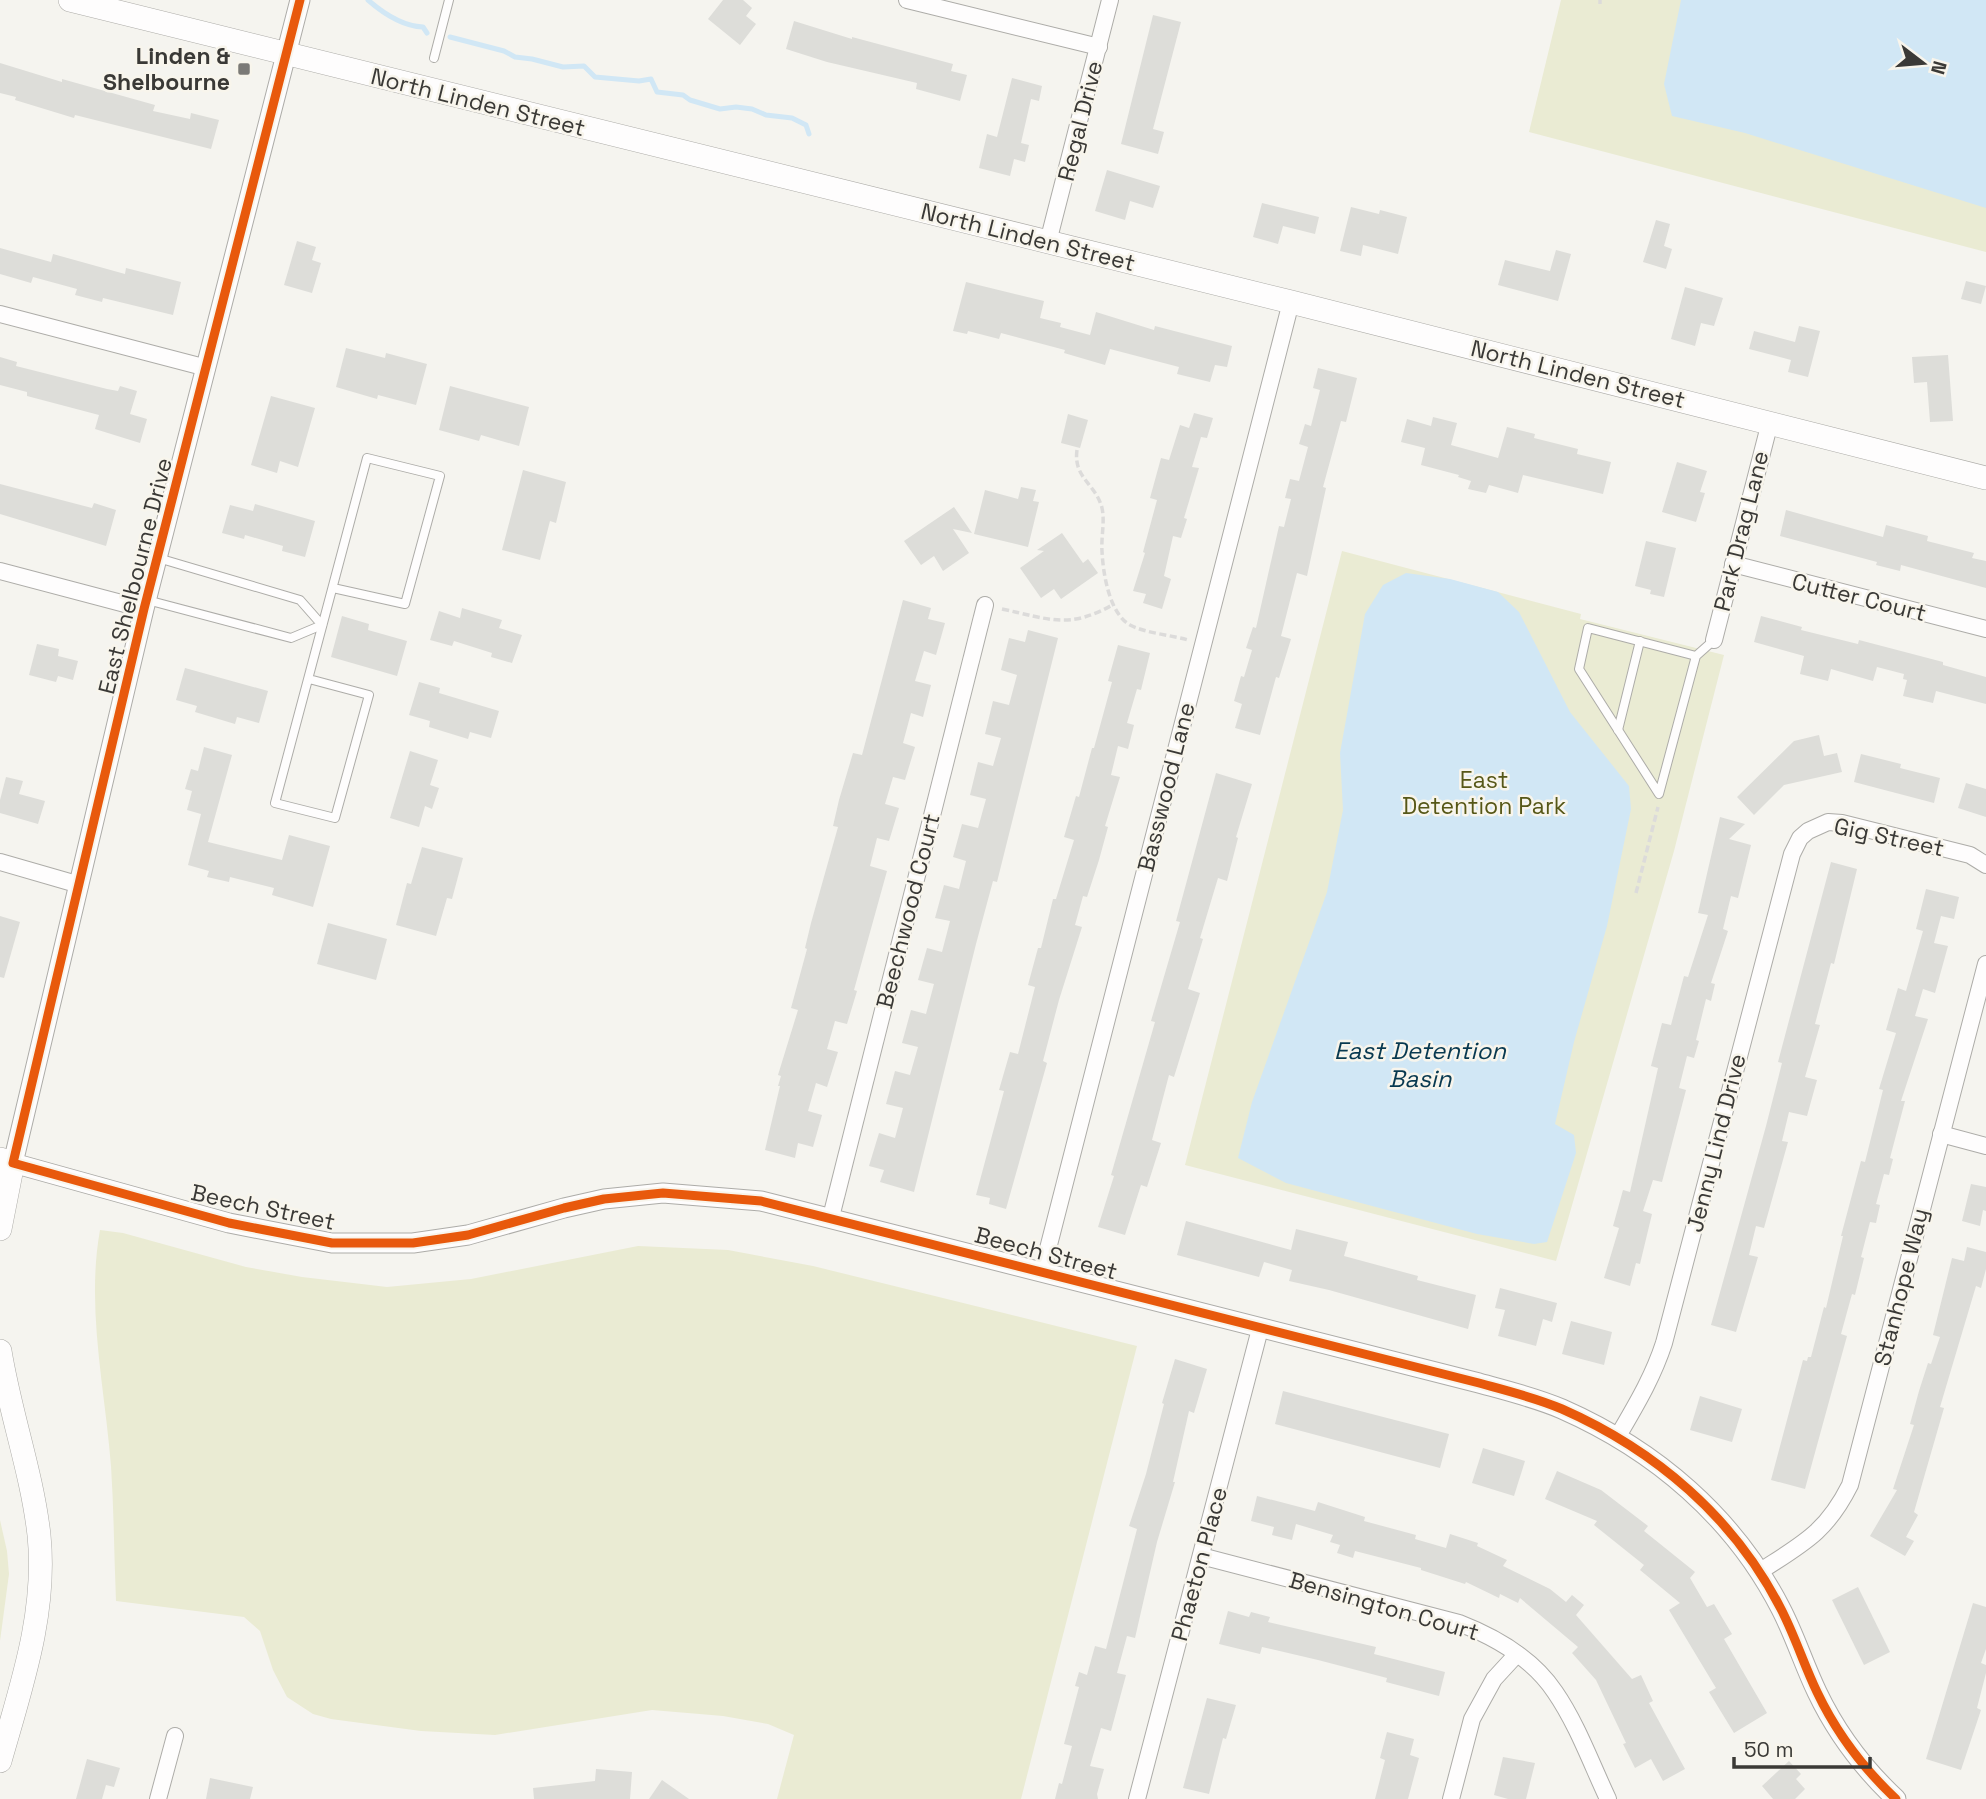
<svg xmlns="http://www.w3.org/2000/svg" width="1986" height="1799" viewBox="0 0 1986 1799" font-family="'Space Grotesk',sans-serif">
	<rect width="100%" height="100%" fill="#f5f4ef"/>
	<g fill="#eaebd3">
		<path d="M1561 0H1986V252L1529 132Z"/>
		<path d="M1342 551 1581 614 1580 619 1724 655 1674 851 1556 1261 1185 1165Z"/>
		<path d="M100 1230 123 1233 246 1267 302 1277 387 1287 471 1279 638 1246 728 1250 813 1266 1137 1346 1021 1799H777L794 1735 768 1724 723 1716 652 1710 495 1735 421 1731 331 1719 313 1714 287 1697 273 1670 260 1631 244 1617 116 1601C114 1556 114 1511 111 1466 105 1388 86 1308 100 1230Z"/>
		<path d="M0 1520 7 1551 9 1574 0 1641Z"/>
	</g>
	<g fill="#d1e7f5">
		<path d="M1681 0H1986V208L1745 133 1672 116 1664 84Z"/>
		<path d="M1406 573 1450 579 1498 592 1519 612 1570 712 1629 786 1631 809 1607 926 1574 1042 1555 1124 1574 1135 1576 1153 1547 1242 1534 1244 1477 1234 1286 1183 1238 1158 1252 1102 1327 892 1343 810 1340 753 1365 614 1383 585Z"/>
	</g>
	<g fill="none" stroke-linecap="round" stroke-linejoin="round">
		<g stroke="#d1e7f5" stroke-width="5">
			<path d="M368 0C384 14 402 26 423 27L427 33"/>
			<path d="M450 37 504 51 515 57 532 59 563 67 584 66 595 77 639 81 651 79 657 92 683 95 690 100 720 109 736 107 752 109 766 115 792 118 806 125 809 134"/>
		</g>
	</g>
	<g fill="#ddddd9">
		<path d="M723 0H743L752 8 746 16 756 24 740 45 708 19Z"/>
		<path d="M1153 15 1181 22 1153 129 1164 132 1158 154 1121 144Z"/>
		<path d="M794 21 852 39V37L953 64 951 71 967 75 960 101 916 89 917 83 827 62 786 49Z"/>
		<path d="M0 63 62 82V79L155 105 153 111 190 119 191 113 219 120 211 149 75 115 74 118 15 100 16 97 0 93Z"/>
		<path d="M1012 78 1042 86 1039 101 1031 99 1021 143 1029 145 1025 162 1014 159 1010 176 979 168 987 134 997 137Z"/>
		<path d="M1107 170 1160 186 1153 208 1130 201 1125 220 1095 211Z"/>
		<path d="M1262 203 1319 217 1315 234 1283 226 1278 244 1253 237Z"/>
		<path d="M1351 207 1379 214 1380 210 1407 217 1398 254 1363 245 1361 256 1340 251Z"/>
		<path d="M1656 220 1670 224 1664 246 1672 249 1666 269 1643 262Z"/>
		<path d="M297 241 316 247 312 260 321 263 312 293 284 285Z"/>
		<path d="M0 248 51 262 53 254 125 274 126 268 181 282 173 315 103 298 102 302 75 295 77 289 33 277 31 283 0 274Z"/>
		<path d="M1556 250 1571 254 1558 301 1498 285 1505 260 1550 271Z"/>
		<path d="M1966 281 1986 286 1981 304 1961 299Z"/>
		<path d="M966 282 1044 301 1040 318 1061 323 1060 327 1090 335 1096 312 1154 330 1155 326 1232 346 1227 367 1215 365 1210 382 1177 374 1179 367 1110 349 1105 365 1064 353 1065 350 1001 333 999 339 968 331 967 334 953 331Z"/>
		<path d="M1685 287 1723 298 1714 326 1701 323 1695 346 1671 339Z"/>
		<path d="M1799 326 1820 331 1808 377 1788 372 1791 360 1749 349 1754 331 1795 342Z"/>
		<path d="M346 348 385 358 386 353 427 364 416 405 378 395 377 399 336 387Z"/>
		<path d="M1948 355 1953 421 1930 422 1927 382 1914 383 1912 357Z"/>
		<path d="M0 357 17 362 16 366 107 389 118 391 120 386 137 391 130 414 147 419 140 443 95 429 99 415 27 396V392L0 385Z"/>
		<path d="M1318 368 1357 378 1346 422 1341 421 1323 487 1326 488 1307 576 1297 573 1281 636 1291 639 1279 678 1276 677 1260 735 1235 728 1242 704 1234 701 1241 676 1244 677 1252 650 1246 648 1253 627 1256 628 1279 526 1284 527 1291 499 1285 498 1290 479 1299 481 1308 447 1299 444 1305 424 1311 426 1320 390 1313 388Z"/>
		<path d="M450 386 529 407 519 446 481 435 479 441 439 430Z"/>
		<path d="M271 396 315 408 298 467 280 461 277 473 251 465Z"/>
		<path d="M1194 413 1213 418 1207 438 1201 437 1192 467 1199 468 1184 518 1187 519 1181 538 1173 536 1164 576 1171 579 1162 609 1143 603 1146 594 1133 591 1145 553 1143 552 1157 500 1150 498 1161 458 1169 460 1180 425 1189 428Z"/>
		<path d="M1068 414 1088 420 1080 448 1061 443Z"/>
		<path d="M1433 417 1457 423 1451 445 1498 458 1507 427 1535 434 1534 438 1578 449 1577 454 1611 462 1603 494 1523 475 1518 493 1489 485 1486 493 1468 489 1471 481 1458 477 1459 475 1421 465 1425 448 1401 442 1407 419 1431 426Z"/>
		<path d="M1677 462 1707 471 1700 492 1705 493 1696 522 1662 512Z"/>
		<path d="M523 470 566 482 556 523 550 521 540 560 502 550Z"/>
		<path d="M0 484 92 508 94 503 116 510 106 546 0 514Z"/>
		<path d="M1021 487 1036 490 1033 501 1039 502 1028 547 974 534 985 490 1018 499Z"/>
		<path d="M255 504 315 521 305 557 282 551 283 546 245 535 244 539 222 533 230 505 253 511Z"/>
		<path d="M954 507 972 533 953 529 969 553 943 571 934 556 921 565 904 541Z"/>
		<path d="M1786 510 1883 537 1886 525 1928 536 1927 541 1974 553 1972 558 1986 561V588L1901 565 1900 571 1876 565 1877 562 1780 536Z"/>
		<path d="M1062 533 1083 563 1088 559 1098 573 1061 599 1054 589 1041 598 1020 568 1044 551 1037 550Z"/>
		<path d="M1646 541 1676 548 1664 597 1650 594 1651 590 1635 586Z"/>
		<path d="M903 600 931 608 928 619 945 623 936 655 924 651 915 681 931 685 923 717 911 713 903 743 915 747 905 780 893 777 885 804 899 808 889 841 877 838 870 866 887 871 854 990 857 991 847 1024 835 1021 827 1049 838 1052 827 1087 816 1083 808 1111 822 1115 813 1147 798 1143 795 1158 765 1150 780 1086H778L781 1076 778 1075 798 1010 791 1008 807 949 805 948 811 923 838 827 833 826 839 800 853 753 862 755Z"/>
		<path d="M462 608 502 620 499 628 522 635 512 663 491 657 492 653 454 641 452 646 430 640 439 611 460 618Z"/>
		<path d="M342 616 369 624 368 630 407 641 397 676 331 657Z"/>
		<path d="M1761 616 1802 627 1801 630 1858 644 1859 640 1943 662V665L1986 677V704L1936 691 1933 703 1903 696 1907 680 1903 679 1904 674 1877 667 1873 681 1831 669 1828 681 1800 674 1804 656 1754 642Z"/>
		<path d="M1028 630 1058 638 997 882 993 881 976 944 914 1192 880 1182 884 1170 869 1166 879 1133 895 1138 903 1108 886 1104 895 1071 910 1075 918 1047 902 1043 911 1010 926 1014 934 984 918 980 927 948 942 952 950 921 935 918 944 885 959 889 966 861 953 857 962 824 978 828 986 799 970 795 978 762 993 766 1001 738 985 734 993 701 1009 705 1017 675 1001 670 1009 638 1025 642Z"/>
		<path d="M37 644 59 649 58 656 78 661 73 680 58 676 56 682 29 675Z"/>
		<path d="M1118 645 1150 653 1141 690 1137 689 1127 723 1134 725 1128 749 1118 746 1111 775 1120 777 1105 826 1108 827 1099 860 1087 897 1083 896 1075 925 1082 927 1059 1000 1043 1061 1047 1063 1006 1209 989 1204 990 1198 976 1195 1004 1091 999 1090 1010 1052 1018 1054 1035 987 1028 985 1038 948H1041L1053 899H1056L1074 840 1064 837 1076 796 1079 797 1092 748H1094L1112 682 1108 681Z"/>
		<path d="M185 668 268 691 259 723 237 717 235 724 195 712 197 706 176 700Z"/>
		<path d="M419 682 440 688 439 693 499 711 491 738 470 732 468 739 429 727 430 721 409 715Z"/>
		<path d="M1819 735 1824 756 1837 753 1842 772 1784 785 1754 815 1737 797 1794 741Z"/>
		<path d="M204 747 232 755 208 842 282 860 289 835 330 846 313 907 272 895 274 888 230 877 229 882 207 877 209 871 188 865 201 814 187 810 192 791 185 789 191 769 198 771Z"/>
		<path d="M410 751 438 760 430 785 439 788 432 809 425 806 419 827 390 818Z"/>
		<path d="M1861 754 1901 764 1900 768 1940 778 1934 803 1854 782Z"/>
		<path d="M1216 773 1252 784 1236 837 1238 838 1227 881 1218 878 1200 938 1203 939 1188 989 1200 993 1174 1077 1169 1075 1152 1140 1161 1143 1147 1187 1141 1185 1125 1235 1098 1227 1114 1176 1111 1175 1155 1022 1151 1021 1180 922 1176 921Z"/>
		<path d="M6 777 23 781 19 794 45 801 38 824 0 813V800Z"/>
		<path d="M1966 783 1986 789V817L1958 808Z"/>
		<path d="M1720 817 1745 824 1729 839 1751 845 1738 898 1731 896 1723 929 1728 931 1711 983 1715 984 1711 1001 1706 999 1696 1040 1699 1041 1694 1058 1687 1056 1679 1088 1686 1090 1662 1182 1653 1180 1643 1211 1652 1214 1640 1264 1636 1263 1630 1286 1604 1278 1619 1228 1613 1226 1623 1190 1630 1192 1658 1068 1651 1066 1662 1023 1671 1025 1684 976 1688 977 1708 915 1698 913Z"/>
		<path d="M422 847 463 858 452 899 447 898 436 936 396 925 407 883 411 884Z"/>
		<path d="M1831 862 1857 869 1834 964 1831 963 1815 1024 1820 1025 1805 1077 1817 1080 1807 1116 1789 1112 1782 1141 1788 1142 1764 1228 1756 1226 1749 1255 1758 1257 1736 1332 1711 1325 1766 1126 1782 1063 1778 1062Z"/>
		<path d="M1926 889 1959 897 1954 919 1941 916 1934 943 1948 946 1935 993 1923 989 1915 1016 1928 1019 1901 1101H1905L1890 1158 1893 1159 1889 1175 1884 1174 1876 1204 1880 1205 1876 1223 1870 1222 1861 1257 1864 1258 1855 1295 1852 1294 1841 1334 1847 1336 1805 1489 1771 1480 1803 1360 1807 1361 1808 1357H1811L1824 1307 1826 1308 1843 1236H1841L1861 1161 1865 1162 1883 1090 1879 1089 1896 1033 1886 1030 1898 988 1906 991 1923 931 1916 929Z"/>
		<path d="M0 916 20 922 4 978 0 977Z"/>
		<path d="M328 923 387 939 376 980 317 964Z"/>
		<path d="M1971 1184 1986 1187V1211L1983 1210 1980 1226 1962 1221Z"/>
		<path d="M1186 1221 1291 1250 1296 1229 1348 1242 1344 1256 1418 1276 1417 1280 1476 1295 1468 1329 1329 1290 1289 1281 1292 1270 1264 1262 1259 1277 1177 1255Z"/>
		<path d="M1967 1247 1986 1252V1269L1981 1288 1976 1286 1940 1407 1944 1408 1914 1512 1918 1515 1906 1537 1914 1541 1905 1556 1870 1536 1897 1490 1893 1489 1914 1425 1910 1424 1919 1391 1928 1363 1931 1364 1940 1337 1933 1335 1952 1258 1964 1261Z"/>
		<path d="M1500 1288 1557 1303 1552 1322 1543 1319 1536 1346 1498 1336 1505 1310 1495 1308Z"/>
		<path d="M1571 1321 1612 1332 1604 1365 1562 1354Z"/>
		<path d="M1175 1359 1207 1369 1194 1413 1189 1411 1173 1482H1175L1157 1542 1135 1638 1127 1636 1117 1673 1126 1675 1111 1731 1101 1728 1090 1766 1104 1769 1097 1794 1098 1799H1055L1059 1783 1062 1784 1072 1746 1064 1744 1079 1687 1075 1686 1079 1672 1087 1675 1095 1646 1106 1649 1137 1529 1129 1526 1146 1474 1164 1404 1162 1403Z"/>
		<path d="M1283 1391 1449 1434 1440 1468 1275 1424Z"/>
		<path d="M1700 1396 1742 1409 1732 1442 1690 1430Z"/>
		<path d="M1483 1448 1525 1461 1514 1496 1472 1483Z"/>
		<path d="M1557 1471 1601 1490 1648 1526 1644 1531 1695 1572 1690 1578 1707 1607 1714 1604 1732 1634 1724 1639 1767 1713 1734 1733 1709 1692 1716 1688 1669 1610 1680 1603 1640 1570 1644 1565 1594 1525 1597 1521 1545 1499Z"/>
		<path d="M1257 1496 1315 1511 1318 1502 1365 1517 1364 1521 1416 1535 1415 1539 1446 1548 1450 1534 1478 1543 1477 1546 1507 1560 1503 1566 1550 1589 1566 1602 1572 1595 1584 1605 1576 1615 1632 1679 1641 1675 1653 1701 1649 1703 1685 1769 1663 1781 1651 1759 1635 1768 1623 1744 1626 1743 1596 1680 1572 1653 1578 1647 1520 1598 1518 1603 1500 1594 1499 1598 1466 1582 1465 1584 1421 1570V1568L1355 1551 1353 1558 1337 1553 1340 1545 1330 1542 1333 1535 1296 1524 1292 1540 1272 1535 1274 1527 1251 1521Z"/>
		<path d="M1858 1587 1890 1652 1864 1665 1832 1600Z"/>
		<path d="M1973 1603 1986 1607V1649L1981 1663 1986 1665V1673L1977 1708 1981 1710 1961 1770 1926 1759Z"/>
		<path d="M1228 1611 1249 1617 1251 1612 1270 1617 1268 1622 1376 1647 1374 1654 1445 1672 1439 1696 1386 1682 1387 1678 1318 1660 1262 1647 1260 1654 1219 1644Z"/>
		<path d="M1207 1698 1236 1705 1226 1739 1223 1738 1209 1794 1183 1788Z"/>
		<path d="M1387 1732 1414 1739 1410 1755 1419 1758 1408 1799H1375L1385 1760 1380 1758Z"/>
		<path d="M1503 1757 1535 1763 1526 1799H1508L1494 1795Z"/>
		<path d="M87 1759 120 1768 114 1787 106 1785 102 1799H76Z"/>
		<path d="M1789 1761 1801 1774 1796 1779 1805 1789 1795 1799H1773L1762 1786Z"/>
		<path d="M596 1769 632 1772 630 1799H534L533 1788 595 1781Z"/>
		<path d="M210 1778 253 1787 250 1799H206Z"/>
		<path d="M662 1780 689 1799H649Z"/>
	</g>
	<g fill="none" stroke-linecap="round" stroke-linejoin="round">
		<defs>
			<g id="service">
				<path d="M434 58 449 0"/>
				<path d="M158 558 300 600 322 625"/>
				<path d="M147 600 291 638 322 625"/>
				<path d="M1696 656 1588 628 1579 669 1659 794 1696 656 1714 640"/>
				<path d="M309 679 369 695 335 818 275 803 367 458 440 476 405 604 333 588"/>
				<path d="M1618 730 1640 641"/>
			</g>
			<g id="minor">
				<path d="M907 0 1099 47"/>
				<path d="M1048 242 1110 0"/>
				<path d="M0 314 207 368"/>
				<path d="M1733 564 1986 629"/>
				<path d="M0 571 144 609"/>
				<path d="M1714 640 1770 422"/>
				<path d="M0 862 80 885"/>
				<path d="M1941 1134 1986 1146"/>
				<path d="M831 1217 985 605"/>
				<path d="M1042 1272 1291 302"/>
				<path d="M1618 1436C1636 1405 1653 1377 1664 1343L1792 854 1800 838 1808 831 1828 822 1842 823 1970 855 1986 865"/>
				<path d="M1201 1556 1459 1623C1495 1637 1533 1659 1555 1692 1577 1724 1591 1763 1608 1799"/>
				<path d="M1759 1572C1802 1544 1826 1533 1850 1485L1986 964"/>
				<path d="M158 1799 175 1736"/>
				<path d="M1137 1799 1260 1329"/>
				<path d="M1451 1799 1472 1719 1494 1679 1517 1654"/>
			</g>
			<path id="tertiary" d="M300 0 144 609 13 1163 229 1223 332 1243H413L468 1235 564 1208 604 1199 663 1193 761 1201 1475 1382C1504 1390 1534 1397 1562 1409 1655 1450 1734 1517 1781 1609 1795 1636 1804 1665 1817 1692 1836 1732 1864 1769 1896 1799"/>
			<g id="secondary">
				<path d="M70 0 1291 302 1986 478"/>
				<path d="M0 1159 13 1163 0 1229"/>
				<path d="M0 1351C10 1413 32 1473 39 1535 47 1613 21 1687 0 1761"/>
			</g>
		</defs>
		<use href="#service" stroke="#adaca8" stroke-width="10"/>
		<use href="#minor" stroke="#adaca8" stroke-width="18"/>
		<use href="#tertiary" stroke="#adaca8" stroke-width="21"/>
		<use href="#secondary" stroke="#adaca8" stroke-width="24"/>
		<g stroke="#dcdbda" stroke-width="3.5" stroke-dasharray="7 3.5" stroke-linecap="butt">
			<path d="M1600 4V0"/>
			<path d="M1077 450C1073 478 1096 484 1102 508 1105 522 1101 537 1102 551 1103 573 1109 613 1130 625 1145 633 1171 635 1188 640"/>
			<path d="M1002 609C1049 619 1069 630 1114 604"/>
			<path d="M1636 893 1658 807"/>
		</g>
		<use href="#service" stroke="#fefdfd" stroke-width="8"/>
		<use href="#minor" stroke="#fefdfd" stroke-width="16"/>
		<use href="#tertiary" stroke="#fefdfd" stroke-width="19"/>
		<use href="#secondary" stroke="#fefdfd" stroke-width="23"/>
		<defs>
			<path id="cycleway" d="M300 0 144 609 13 1163 229 1223 332 1243H413L468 1235 564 1208 604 1199 663 1193 761 1201 1475 1382C1504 1390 1534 1397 1562 1409 1655 1450 1734 1517 1781 1609 1795 1636 1804 1665 1817 1692 1836 1732 1864 1769 1896 1799"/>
		</defs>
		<use href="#cycleway" stroke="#f8f5ec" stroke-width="13"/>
		<use href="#cycleway" stroke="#e8590c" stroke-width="9"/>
	</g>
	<rect fill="#7b7a77" stroke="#f8f5ec" stroke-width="2.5" x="237" y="62" width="14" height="14" rx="3.5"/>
	<g text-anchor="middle" stroke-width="5" stroke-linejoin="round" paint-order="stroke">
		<g font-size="23" font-weight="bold" fill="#3a3936" stroke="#f8f5ec" text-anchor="end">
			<text x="230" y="64">Linden &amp;<tspan x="230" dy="26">Shelbourne</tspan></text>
		</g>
		<g font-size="23" fill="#3a3936" stroke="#f8f5ec">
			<text transform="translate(478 102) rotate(14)" y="8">North Linden Street</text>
			<text transform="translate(1080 121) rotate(-76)" y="8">Regal Drive</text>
			<text transform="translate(1028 237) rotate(14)" y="8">North Linden Street</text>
			<text transform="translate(1578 374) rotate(14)" y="8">North Linden Street</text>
			<text transform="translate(1741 531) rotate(-76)" y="8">Park Drag Lane</text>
			<text transform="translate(135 576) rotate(-76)" y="8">East Shelbourne Drive</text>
			<text transform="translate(1859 597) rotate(14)" y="8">Cutter Court</text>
			<text transform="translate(1166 787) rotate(-76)" y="8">Basswood Lane</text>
			<text transform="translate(1889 837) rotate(12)" y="8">Gig Street</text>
			<text transform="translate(908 911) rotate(-76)" y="8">Beechwood Court</text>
			<text transform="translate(1716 1143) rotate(-76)" y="8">Jenny Lind Drive</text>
			<text transform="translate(263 1207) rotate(12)" y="8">Beech Street</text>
			<text transform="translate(1046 1253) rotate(15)" y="8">Beech Street</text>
			<text transform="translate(1901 1287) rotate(-76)" y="8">Stanhope Way</text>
			<text transform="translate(1199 1564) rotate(-75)" y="8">Phaeton Place</text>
			<text transform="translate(1384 1606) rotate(16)" y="8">Bensington Court</text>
		</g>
		<g font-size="23" fill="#565717" stroke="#f8f5ec">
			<text x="1484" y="788">East<tspan x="1484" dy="26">Detention Park</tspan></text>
		</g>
		<g font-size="24" font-style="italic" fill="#083950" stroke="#f8f5ec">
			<text x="1420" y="1059">East Detention<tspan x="1420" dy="28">Basin</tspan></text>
		</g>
	</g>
	<g transform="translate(1923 63) rotate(106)" stroke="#f8f5ec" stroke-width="5" paint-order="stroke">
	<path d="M0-5L12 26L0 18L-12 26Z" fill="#3a3936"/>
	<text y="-10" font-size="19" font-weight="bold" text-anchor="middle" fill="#3a3936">N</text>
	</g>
	<path d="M1734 1757v10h136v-10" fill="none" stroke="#3a3936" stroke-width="3.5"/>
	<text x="1744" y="1757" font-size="21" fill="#3a3936" stroke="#f8f5ec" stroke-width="5" paint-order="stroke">50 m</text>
</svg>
